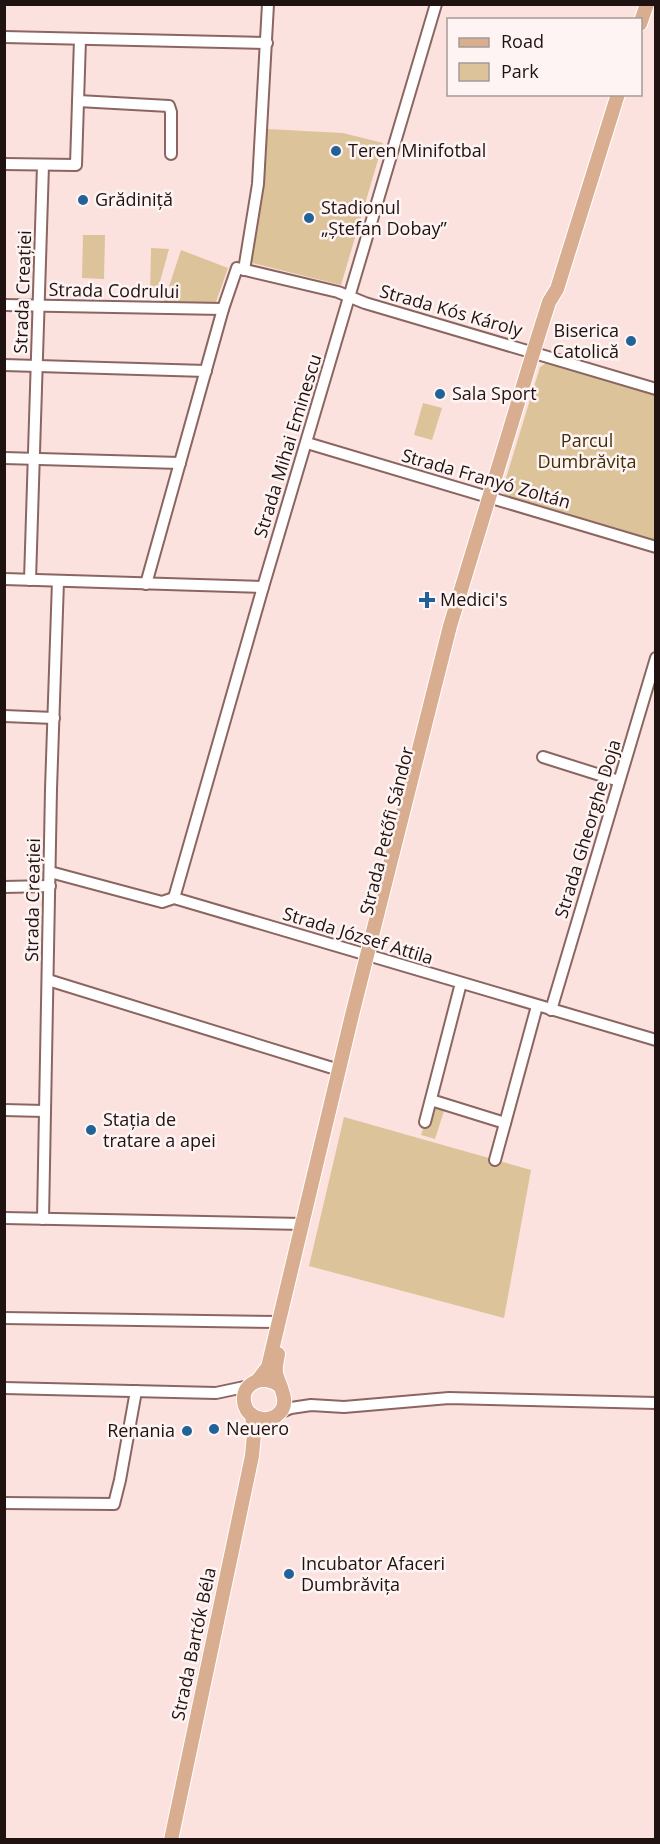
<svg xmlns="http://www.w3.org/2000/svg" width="660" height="1844" viewBox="0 0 660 1844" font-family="'Open Sans',sans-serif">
	<rect width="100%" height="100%" fill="#fce2df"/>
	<g fill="#dcc399">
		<path d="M267 129 343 133 383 143 341 285 248 262 262 183Z"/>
		<path d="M83 235H105L104 279 82 278Z"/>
		<path d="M151 248 169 249 156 296H150Z"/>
		<path d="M181 250 228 268 216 302H164Z"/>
		<path d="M546 363H553L655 391V546L508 499 502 491 540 367Z"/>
		<path d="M423 403 442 408 432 440 414 435Z"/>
		<path d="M431 1105 445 1108 435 1139 421 1135Z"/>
		<path d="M344 1117 531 1170 504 1318 309 1266Z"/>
	</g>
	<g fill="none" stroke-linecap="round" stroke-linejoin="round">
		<defs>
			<g id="minor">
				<path d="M4 37 267 43"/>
				<path d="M78 101 169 106 171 112V154"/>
				<path d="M4 164 76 165 80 39"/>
				<path d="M244 270 258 184 268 4"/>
				<path d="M4 305 223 309"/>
				<path d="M4 365 206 371"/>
				<path d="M307 443 656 547"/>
				<path d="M4 458 180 463"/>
				<path d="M4 579 263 587"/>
				<path d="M30 580 43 165"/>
				<path d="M146 584 223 309 237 268 338 292 365 303 656 389"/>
				<path d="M4 716 54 718"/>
				<path d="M543 757 619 781"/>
				<path d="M50 872 162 902 174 898 656 1040"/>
				<path d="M4 887 50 886"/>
				<path d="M174 898 263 587 436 4"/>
				<path d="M48 980 339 1070"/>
				<path d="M551 1010 656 658"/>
				<path d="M431 1100 505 1123"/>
				<path d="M4 1110 44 1111"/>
				<path d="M425 1122 461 983"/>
				<path d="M495 1160 537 1006"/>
				<path d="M4 1218 303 1224"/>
				<path d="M43 1219 51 789 58 581"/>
				<path d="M4 1318 279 1322"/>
				<path d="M4 1388 216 1393 249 1386"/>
				<path d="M279 1413 291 1408 311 1405 344 1407 449 1398 656 1403"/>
				<path d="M4 1503 114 1504 120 1480 136 1391"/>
			</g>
			<g id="major">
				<path d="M640 24 647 4"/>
				<path d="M278 1354C277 1361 275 1366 276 1373 279 1387 293 1404 276 1416 271 1419 264 1420 258 1418 252 1416 247 1412 245 1406 238 1383 265 1372 281 1387"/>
				<path d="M258 1380 268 1367 352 1015 450 626 537 340 549 302 557 289 618 94"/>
				<path d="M171 1840 252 1456 254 1434 252 1415"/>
			</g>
		</defs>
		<use href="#minor" stroke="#8b6661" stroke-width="14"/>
		<use href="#major" stroke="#fff" stroke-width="16"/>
		<use href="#minor" stroke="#fff" stroke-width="10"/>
		<use href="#major" stroke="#d8ad90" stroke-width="14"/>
	</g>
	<g fill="#236298" stroke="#fdf4f3" stroke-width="2">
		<circle cx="336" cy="151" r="6"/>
		<circle cx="83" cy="200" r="6"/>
		<circle cx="309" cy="218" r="6"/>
		<circle cx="631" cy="341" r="6"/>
		<circle cx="440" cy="394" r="6"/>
		<path d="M424 591h6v6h6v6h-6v6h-6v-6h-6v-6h6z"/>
		<circle cx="91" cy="1130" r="6"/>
		<circle cx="214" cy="1429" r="6"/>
		<circle cx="187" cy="1431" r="6"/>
		<circle cx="289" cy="1574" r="6"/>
	</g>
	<g text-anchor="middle" stroke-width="5" stroke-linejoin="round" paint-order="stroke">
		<g font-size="18" fill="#201210" stroke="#fdf4f3" text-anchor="start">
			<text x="348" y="157">Teren Minifotbal</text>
			<text x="95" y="206">Grădiniță</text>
			<text x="321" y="214">Stadionul<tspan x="321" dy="21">„Ștefan Dobay”</tspan></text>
			<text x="619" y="337" text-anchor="end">Biserica<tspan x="619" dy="21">Catolică</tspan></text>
			<text x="452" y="400">Sala Sport</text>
			<text x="440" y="606">Medici's</text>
			<text x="103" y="1126">Stația de<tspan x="103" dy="21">tratare a apei</tspan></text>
			<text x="226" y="1435">Neuero</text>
			<text x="175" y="1437" text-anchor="end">Renania</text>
			<text x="301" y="1570">Incubator Afaceri<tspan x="301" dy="21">Dumbrăvița</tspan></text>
		</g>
		<g font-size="18" fill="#201210" stroke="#fdf4f3">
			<text transform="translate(114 291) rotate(1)" y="6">Strada Codrului</text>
			<text transform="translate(23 292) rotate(-88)" y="6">Strada Creației</text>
			<text transform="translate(451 311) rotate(16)" y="6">Strada Kós Károly</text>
			<text transform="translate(288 446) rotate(-73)" y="6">Strada Mihai Eminescu</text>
			<text transform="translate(486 479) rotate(16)" y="6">Strada Franyó Zoltán</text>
			<text transform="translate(588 829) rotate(-73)" y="6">Strada Gheorghe Doja</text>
			<text transform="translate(387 831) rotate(-76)" y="6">Strada Petőfi Sándor</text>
			<text transform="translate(33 900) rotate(-89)" y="6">Strada Creației</text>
			<text transform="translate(358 936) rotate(17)" y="6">Strada József Attila</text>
			<text transform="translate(194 1644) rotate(-78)" y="6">Strada Bartók Béla</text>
		</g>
		<g font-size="18" fill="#422f07" stroke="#fdf4f3">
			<text x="587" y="447">Parcul<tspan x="587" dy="21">Dumbrăvița</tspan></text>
		</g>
	</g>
	<rect width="660" height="1844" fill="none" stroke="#201210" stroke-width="12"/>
	<rect x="447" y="18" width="195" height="78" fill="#fdf4f3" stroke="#a59a98" stroke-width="1.5"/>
	<rect x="459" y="38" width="30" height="9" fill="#d8ad90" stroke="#a59a98" stroke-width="1.5"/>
	<text x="501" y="48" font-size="18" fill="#201210">Road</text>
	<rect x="459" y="63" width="30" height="18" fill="#dcc399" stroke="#a59a98" stroke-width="1.5"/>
	<text x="501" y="78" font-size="18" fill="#201210">Park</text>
</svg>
